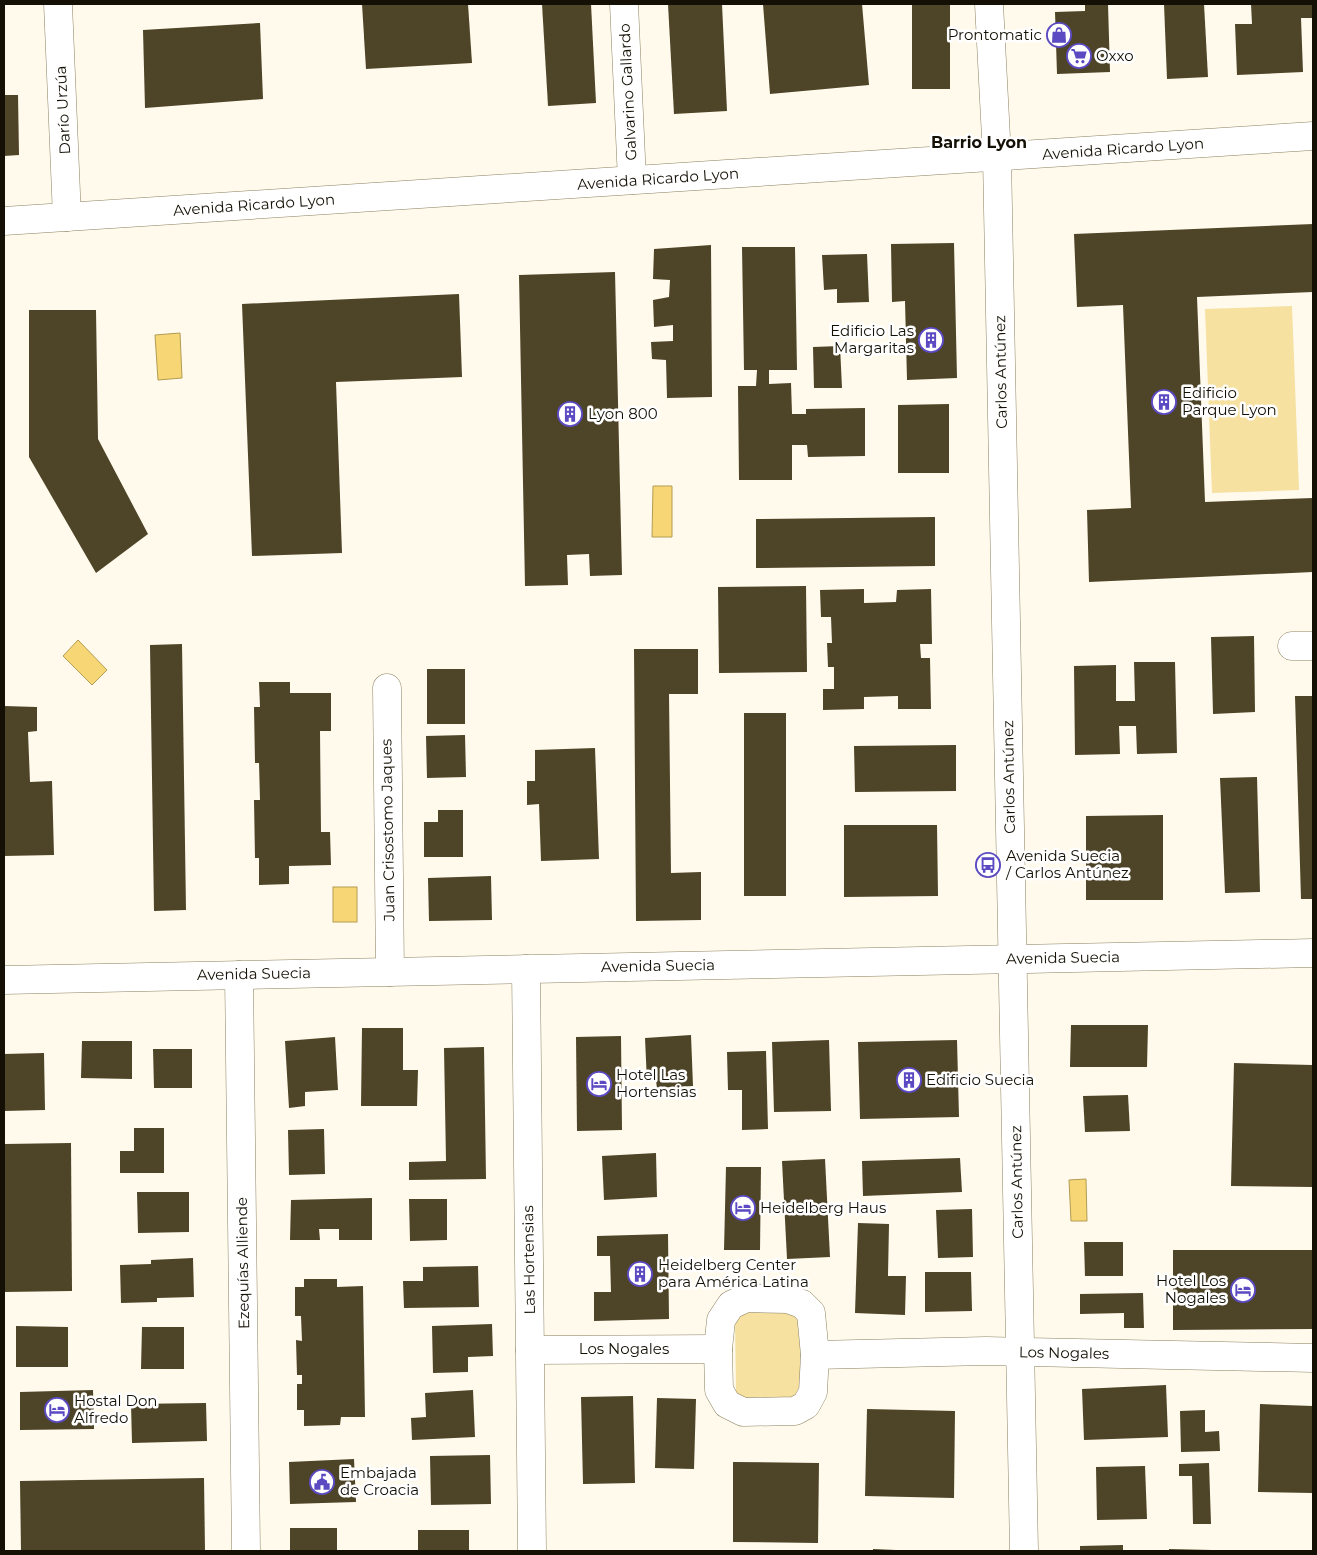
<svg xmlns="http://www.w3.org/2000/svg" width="1317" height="1555" viewBox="0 0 1317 1555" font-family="Montserrat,sans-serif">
	<rect width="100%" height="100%" fill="#fffaec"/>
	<g fill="#f6e1a1">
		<path d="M1292 306 1299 490 1212 493 1205 309Z"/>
		<path d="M746 1309 787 1310 796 1317 800 1327V1388L795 1398 745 1404 736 1394 735 1321Z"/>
	</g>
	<g fill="#f7d775" stroke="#b39b53">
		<path d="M180 333 182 378 158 380 155 335Z"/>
		<path d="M653 486H672V537H652Z"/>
		<path d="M78 640 107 670 92 685 63 656Z"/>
		<rect x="333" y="887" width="24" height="35"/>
		<path d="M1086 1179 1087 1221H1071L1069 1180Z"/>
	</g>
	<g fill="#4e4427">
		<path d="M362 4H468L472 63 366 69Z"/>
		<path d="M542 4H591L596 103 548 106Z"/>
		<path d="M668 4H722L727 111 674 114Z"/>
		<path d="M763 4H862L869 85 770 94Z"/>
		<rect x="912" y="4" width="38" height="85"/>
		<path d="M1085 4H1108L1110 72 1057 74 1055 12 1085 11Z"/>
		<path d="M1164 4H1204L1208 77 1167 79Z"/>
		<path d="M1251 4H1312V18H1301L1303 72 1237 75 1235 24H1252Z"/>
		<path d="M260 23 263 99 145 108 143 30Z"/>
		<path d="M4 95H18L19 155 4 156Z"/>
		<path d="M1313 224V292L1197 297 1205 502 1313 498V572L1089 582 1087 510 1131 508 1123 305 1077 307 1074 234Z"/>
		<path d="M954 243 957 378 907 380 905 301 892 302 891 244Z"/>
		<path d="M711 245 712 397 667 398 666 360 652 359 651 342 673 341V325L654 327 653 300 669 297 670 280 653 279 654 249Z"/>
		<path d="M742 247H795L797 370H769V384L791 383 792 414H806V409L865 408V456L808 457 807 445H792V480H739L738 386H756L757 370H744Z"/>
		<path d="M867 254 869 302 837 303V289L824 290 822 255Z"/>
		<path d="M615 272 622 575 590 576 589 554 567 555 568 585 525 586 519 275Z"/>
		<path d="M459 294 462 377 336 382 342 553 252 556 242 304Z"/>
		<path d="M29 310H96L98 439 148 534 96 573 29 457Z"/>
		<path d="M840 346 842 388H814L813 347Z"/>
		<path d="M949 404V473H898V405Z"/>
		<path d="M935 517V566L756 568V519Z"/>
		<path d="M806 586 807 672 719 673 718 587Z"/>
		<path d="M864 589V603L896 602 897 590 931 589 932 644H920L921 658H930L931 709H898V696L864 697V709L823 710V689H834V667H828L827 643H832L831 617H821L820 590Z"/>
		<path d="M1254 636 1255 712 1213 714 1211 637Z"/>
		<path d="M182 644 186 910 154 911 150 645Z"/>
		<path d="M634 649H698V694H669L671 873 701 872V920L636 921Z"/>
		<path d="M1134 662H1175L1177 753 1137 754 1136 726H1119L1120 754 1075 755 1074 666 1116 665V701H1135Z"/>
		<rect x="427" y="669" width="38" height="55"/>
		<path d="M259 682H290V693H331V731H320L321 832H330L331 865 289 866V884L259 885V858H255L254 800H260L259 763H255L254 707H260Z"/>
		<path d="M1295 696H1313V899H1301Z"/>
		<path d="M4 706 37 707V731L28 732 30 782 52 781 54 855 4 856Z"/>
		<rect x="744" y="713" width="42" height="183"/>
		<path d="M465 735 466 777 427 778 426 736Z"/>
		<path d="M956 745V791L855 792 854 746Z"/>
		<path d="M595 748 599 859 541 861 539 804 527 805V781H535V750Z"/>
		<path d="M1257 777 1260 892 1225 893 1220 778Z"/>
		<path d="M438 810H463V857H424V822H438Z"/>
		<path d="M1163 815V900H1086V816Z"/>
		<path d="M844 825H937L938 896 844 897Z"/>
		<path d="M491 876 492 920 429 921 428 878Z"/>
		<path d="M1071 1025H1148L1147 1067H1070Z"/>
		<path d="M362 1028H403V1070H418L417 1106H361Z"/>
		<path d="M691 1035 693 1086 657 1088 656 1081 647 1082 645 1038Z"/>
		<path d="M621 1036 622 1130 577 1131 576 1037Z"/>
		<path d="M335 1037 338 1090 305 1092V1106L289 1108 285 1041Z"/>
		<path d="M829 1040 831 1111 774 1112 772 1042Z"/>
		<path d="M957 1040 959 1117 860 1119 858 1042Z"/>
		<path d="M82 1041H132V1079L81 1078Z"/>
		<path d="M484 1047 486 1179 409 1180V1162L446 1161 444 1048Z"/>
		<path d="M153 1049H192V1088H154Z"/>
		<path d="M766 1051 768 1129 742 1130V1090H728L727 1052Z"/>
		<path d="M44 1053 45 1110 4 1111V1054Z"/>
		<path d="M1234 1063 1313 1065V1187L1231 1186Z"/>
		<path d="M1128 1095 1130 1131 1085 1132 1083 1096Z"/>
		<path d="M134 1128H164V1173H120V1151H134Z"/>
		<path d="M324 1129 325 1174 289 1175 288 1130Z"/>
		<path d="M71 1143 72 1291 4 1292V1144Z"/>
		<path d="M656 1153 657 1197 604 1200 602 1156Z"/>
		<path d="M960 1158 962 1192 863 1196 862 1161Z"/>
		<path d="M825 1159 830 1257 787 1259 782 1161Z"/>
		<path d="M726 1167H761L760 1250H724Z"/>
		<path d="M137 1192H189V1232L138 1233Z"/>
		<path d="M372 1198V1240H339V1229H319L320 1240H290L291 1200Z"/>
		<path d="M409 1199H447V1240L410 1241Z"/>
		<path d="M972 1209 973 1257 938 1258 936 1210Z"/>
		<path d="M858 1223 889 1224 888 1276H906L905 1315 855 1313Z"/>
		<path d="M668 1234 669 1319 594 1321V1292H611L610 1256H597V1236Z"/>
		<path d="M1084 1242H1123V1276H1085Z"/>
		<path d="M1173 1250H1313V1329L1173 1330Z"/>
		<path d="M193 1258 194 1297 157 1298V1302L121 1303 120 1265 151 1264V1260Z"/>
		<path d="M478 1266 479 1307 404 1308 403 1281H423V1267Z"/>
		<path d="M925 1272H971L972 1311 925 1312Z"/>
		<path d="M304 1279H337V1287L363 1286 365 1417H341L340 1425 304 1426V1410H297V1384H302V1375H297L296 1340 302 1341 301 1316H295V1287H304Z"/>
		<path d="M1143 1293 1144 1328H1124V1313L1080 1314V1294Z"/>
		<path d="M492 1324 493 1356 468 1357V1372L433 1373 432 1326Z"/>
		<path d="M16 1326 68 1327V1367H16Z"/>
		<path d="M142 1327H184V1369H141Z"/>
		<path d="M1166 1385 1168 1437 1084 1440 1082 1389Z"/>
		<path d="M93 1390 94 1429 20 1430V1392Z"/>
		<path d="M473 1390 475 1437 412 1440 411 1418 426 1417 425 1393Z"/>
		<path d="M633 1396 635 1483 583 1484 581 1397Z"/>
		<path d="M657 1398 696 1399 694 1469 655 1468Z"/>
		<path d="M206 1403 207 1441 132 1443 131 1404Z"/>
		<path d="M1260 1404 1313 1406V1493L1258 1492Z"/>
		<path d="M867 1409 955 1411 954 1498 865 1496Z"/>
		<path d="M1205 1410V1432L1219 1431 1220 1451 1181 1452 1180 1411Z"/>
		<path d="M490 1455 491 1504 431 1505 430 1456Z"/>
		<path d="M354 1459 356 1502 290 1504 289 1462Z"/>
		<path d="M733 1462 819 1463 818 1543 733 1542Z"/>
		<path d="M1209 1463 1211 1524H1193L1192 1476H1179V1464Z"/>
		<path d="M1145 1466 1147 1519 1097 1520 1096 1467Z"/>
		<path d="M204 1478 205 1551H21L20 1481Z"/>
		<rect x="290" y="1528" width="47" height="23"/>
		<rect x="418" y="1530" width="51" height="21"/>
		<path d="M1123 1545V1551H1080V1546Z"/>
		<path d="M873 1549 896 1550V1551H873Z"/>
		<path d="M1169 1549 1212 1550V1551H1169Z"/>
	</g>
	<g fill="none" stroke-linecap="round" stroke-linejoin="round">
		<defs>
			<g id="minor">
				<path d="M58 4 67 217"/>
				<path d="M624 4 632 180"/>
				<path d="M989 4 997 157 1024 1551"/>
				<path d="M4 221 1313 136"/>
				<path d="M1292 646H1313"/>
				<path d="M387 688 390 972"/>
				<path d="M526 969 532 1551"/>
				<path d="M239 975 246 1551"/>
				<path d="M4 980 1313 953"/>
				<path d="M746 1298 788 1299 802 1304 811 1313 815 1355 813 1392 806 1405 795 1411 743 1412 727 1404 719 1390 718 1349 721 1320 731 1305Z"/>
				<path d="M530 1350 718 1349"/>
				<path d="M815 1355 986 1351 1313 1358"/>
			</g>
		</defs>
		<use href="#minor" stroke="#8b8060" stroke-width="29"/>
		<use href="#minor" stroke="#fff" stroke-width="28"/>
	</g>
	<defs>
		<symbol id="shop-ring" viewBox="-11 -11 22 22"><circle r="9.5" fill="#fff" stroke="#5b4ac2" stroke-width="1.5"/><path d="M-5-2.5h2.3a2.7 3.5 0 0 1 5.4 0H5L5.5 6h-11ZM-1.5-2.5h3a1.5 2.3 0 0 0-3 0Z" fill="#5b4ac2"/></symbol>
		<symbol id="supermarket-ring" viewBox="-11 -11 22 22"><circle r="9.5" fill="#fff" stroke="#5b4ac2" stroke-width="1.5"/><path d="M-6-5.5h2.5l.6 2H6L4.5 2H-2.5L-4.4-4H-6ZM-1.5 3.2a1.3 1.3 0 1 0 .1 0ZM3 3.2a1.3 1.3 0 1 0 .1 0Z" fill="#5b4ac2"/></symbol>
		<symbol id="building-ring" viewBox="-11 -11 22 22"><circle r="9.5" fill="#fff" stroke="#5b4ac2" stroke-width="1.5"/><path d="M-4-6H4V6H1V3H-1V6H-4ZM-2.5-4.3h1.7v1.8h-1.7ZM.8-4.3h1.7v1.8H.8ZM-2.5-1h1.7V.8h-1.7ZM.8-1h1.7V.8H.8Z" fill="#5b4ac2"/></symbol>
		<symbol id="bus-ring" viewBox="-11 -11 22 22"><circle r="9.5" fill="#fff" stroke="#5b4ac2" stroke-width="1.5"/><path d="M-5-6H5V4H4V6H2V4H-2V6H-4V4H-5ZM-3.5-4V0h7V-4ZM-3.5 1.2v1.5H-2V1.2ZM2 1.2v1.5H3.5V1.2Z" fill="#5b4ac2"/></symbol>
		<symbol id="hotel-ring" viewBox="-11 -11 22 22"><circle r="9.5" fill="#fff" stroke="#5b4ac2" stroke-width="1.5"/><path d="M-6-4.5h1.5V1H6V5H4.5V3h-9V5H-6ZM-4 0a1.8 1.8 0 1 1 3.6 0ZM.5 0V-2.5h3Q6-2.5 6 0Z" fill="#5b4ac2"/></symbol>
		<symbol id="civic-ring" viewBox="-11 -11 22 22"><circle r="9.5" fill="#fff" stroke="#5b4ac2" stroke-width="1.5"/><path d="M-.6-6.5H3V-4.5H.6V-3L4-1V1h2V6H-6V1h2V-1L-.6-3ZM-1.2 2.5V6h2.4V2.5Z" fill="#5b4ac2"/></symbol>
	</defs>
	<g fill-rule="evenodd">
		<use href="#shop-ring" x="1045" y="21" width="28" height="28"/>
		<use href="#supermarket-ring" x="1065" y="42" width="28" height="28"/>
		<use href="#building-ring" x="917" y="326" width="28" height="28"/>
		<use href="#building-ring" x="1150" y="388" width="28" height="28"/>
		<use href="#building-ring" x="556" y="400" width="28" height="28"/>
		<use href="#bus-ring" x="974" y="851" width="28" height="28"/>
		<use href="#building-ring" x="895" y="1066" width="28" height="28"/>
		<use href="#hotel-ring" x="585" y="1070" width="28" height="28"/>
		<use href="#hotel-ring" x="729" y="1194" width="28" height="28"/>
		<use href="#building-ring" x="626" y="1260" width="28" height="28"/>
		<use href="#hotel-ring" x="1229" y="1276" width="28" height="28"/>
		<use href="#hotel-ring" x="43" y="1396" width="28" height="28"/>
		<use href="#civic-ring" x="308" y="1468" width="28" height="28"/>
	</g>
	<g text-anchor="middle" stroke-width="5" stroke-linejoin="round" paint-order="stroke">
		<g font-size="15" fill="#141005" stroke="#fff" text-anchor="start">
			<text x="1042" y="40" text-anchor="end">Prontomatic</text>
			<text x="1096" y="61">Oxxo</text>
			<text x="914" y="336" text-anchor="end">Edificio Las<tspan x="914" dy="17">Margaritas</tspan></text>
			<text x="1182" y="398">Edificio<tspan x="1182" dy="17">Parque Lyon</tspan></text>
			<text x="588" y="419">Lyon 800</text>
			<text x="1006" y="861">Avenida Suecia<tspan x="1006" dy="17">/ Carlos Antúnez</tspan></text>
			<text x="616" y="1080">Hotel Las<tspan x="616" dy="17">Hortensias</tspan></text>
			<text x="926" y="1085">Edificio Suecia</text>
			<text x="760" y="1213">Heidelberg Haus</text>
			<text x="658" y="1270">Heidelberg Center<tspan x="658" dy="17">para América Latina</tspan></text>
			<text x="1226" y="1286" text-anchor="end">Hotel Los<tspan x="1226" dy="17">Nogales</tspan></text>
			<text x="74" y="1406">Hostal Don<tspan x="74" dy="17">Alfredo</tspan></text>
			<text x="340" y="1478">Embajada<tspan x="340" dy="17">de Croacia</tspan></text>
		</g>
		<g font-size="15" fill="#141005" stroke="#fff">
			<text transform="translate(628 92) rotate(-93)" y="5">Galvarino Gallardo</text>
			<text transform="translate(63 110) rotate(-93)" y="5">Darío Urzúa</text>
			<text transform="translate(1123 149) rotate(-4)" y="5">Avenida Ricardo Lyon</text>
			<text transform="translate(658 179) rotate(-4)" y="5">Avenida Ricardo Lyon</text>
			<text transform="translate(254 205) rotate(-4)" y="5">Avenida Ricardo Lyon</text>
			<text transform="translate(1001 372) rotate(-91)" y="5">Carlos Antúnez</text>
			<text transform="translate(1009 777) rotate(-91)" y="5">Carlos Antúnez</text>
			<text transform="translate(388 830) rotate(-91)" y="5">Juan Crisostomo Jaques</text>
			<text transform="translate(1063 958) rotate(-1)" y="5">Avenida Suecia</text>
			<text transform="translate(658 966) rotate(-1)" y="5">Avenida Suecia</text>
			<text transform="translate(254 974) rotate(-1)" y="5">Avenida Suecia</text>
			<text transform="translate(1017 1182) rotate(-91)" y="5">Carlos Antúnez</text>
			<text transform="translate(529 1260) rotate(-91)" y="5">Las Hortensias</text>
			<text transform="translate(243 1263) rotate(-91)" y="5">Ezequías Alliende</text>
			<text x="624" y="1354">Los Nogales</text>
			<text transform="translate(1064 1353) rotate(1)" y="5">Los Nogales</text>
		</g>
		<g font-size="16" font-weight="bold" fill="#141005" stroke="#fff">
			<text x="979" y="148">Barrio Lyon</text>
		</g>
	</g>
	<rect width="1317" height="1555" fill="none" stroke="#141005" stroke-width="10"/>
</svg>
